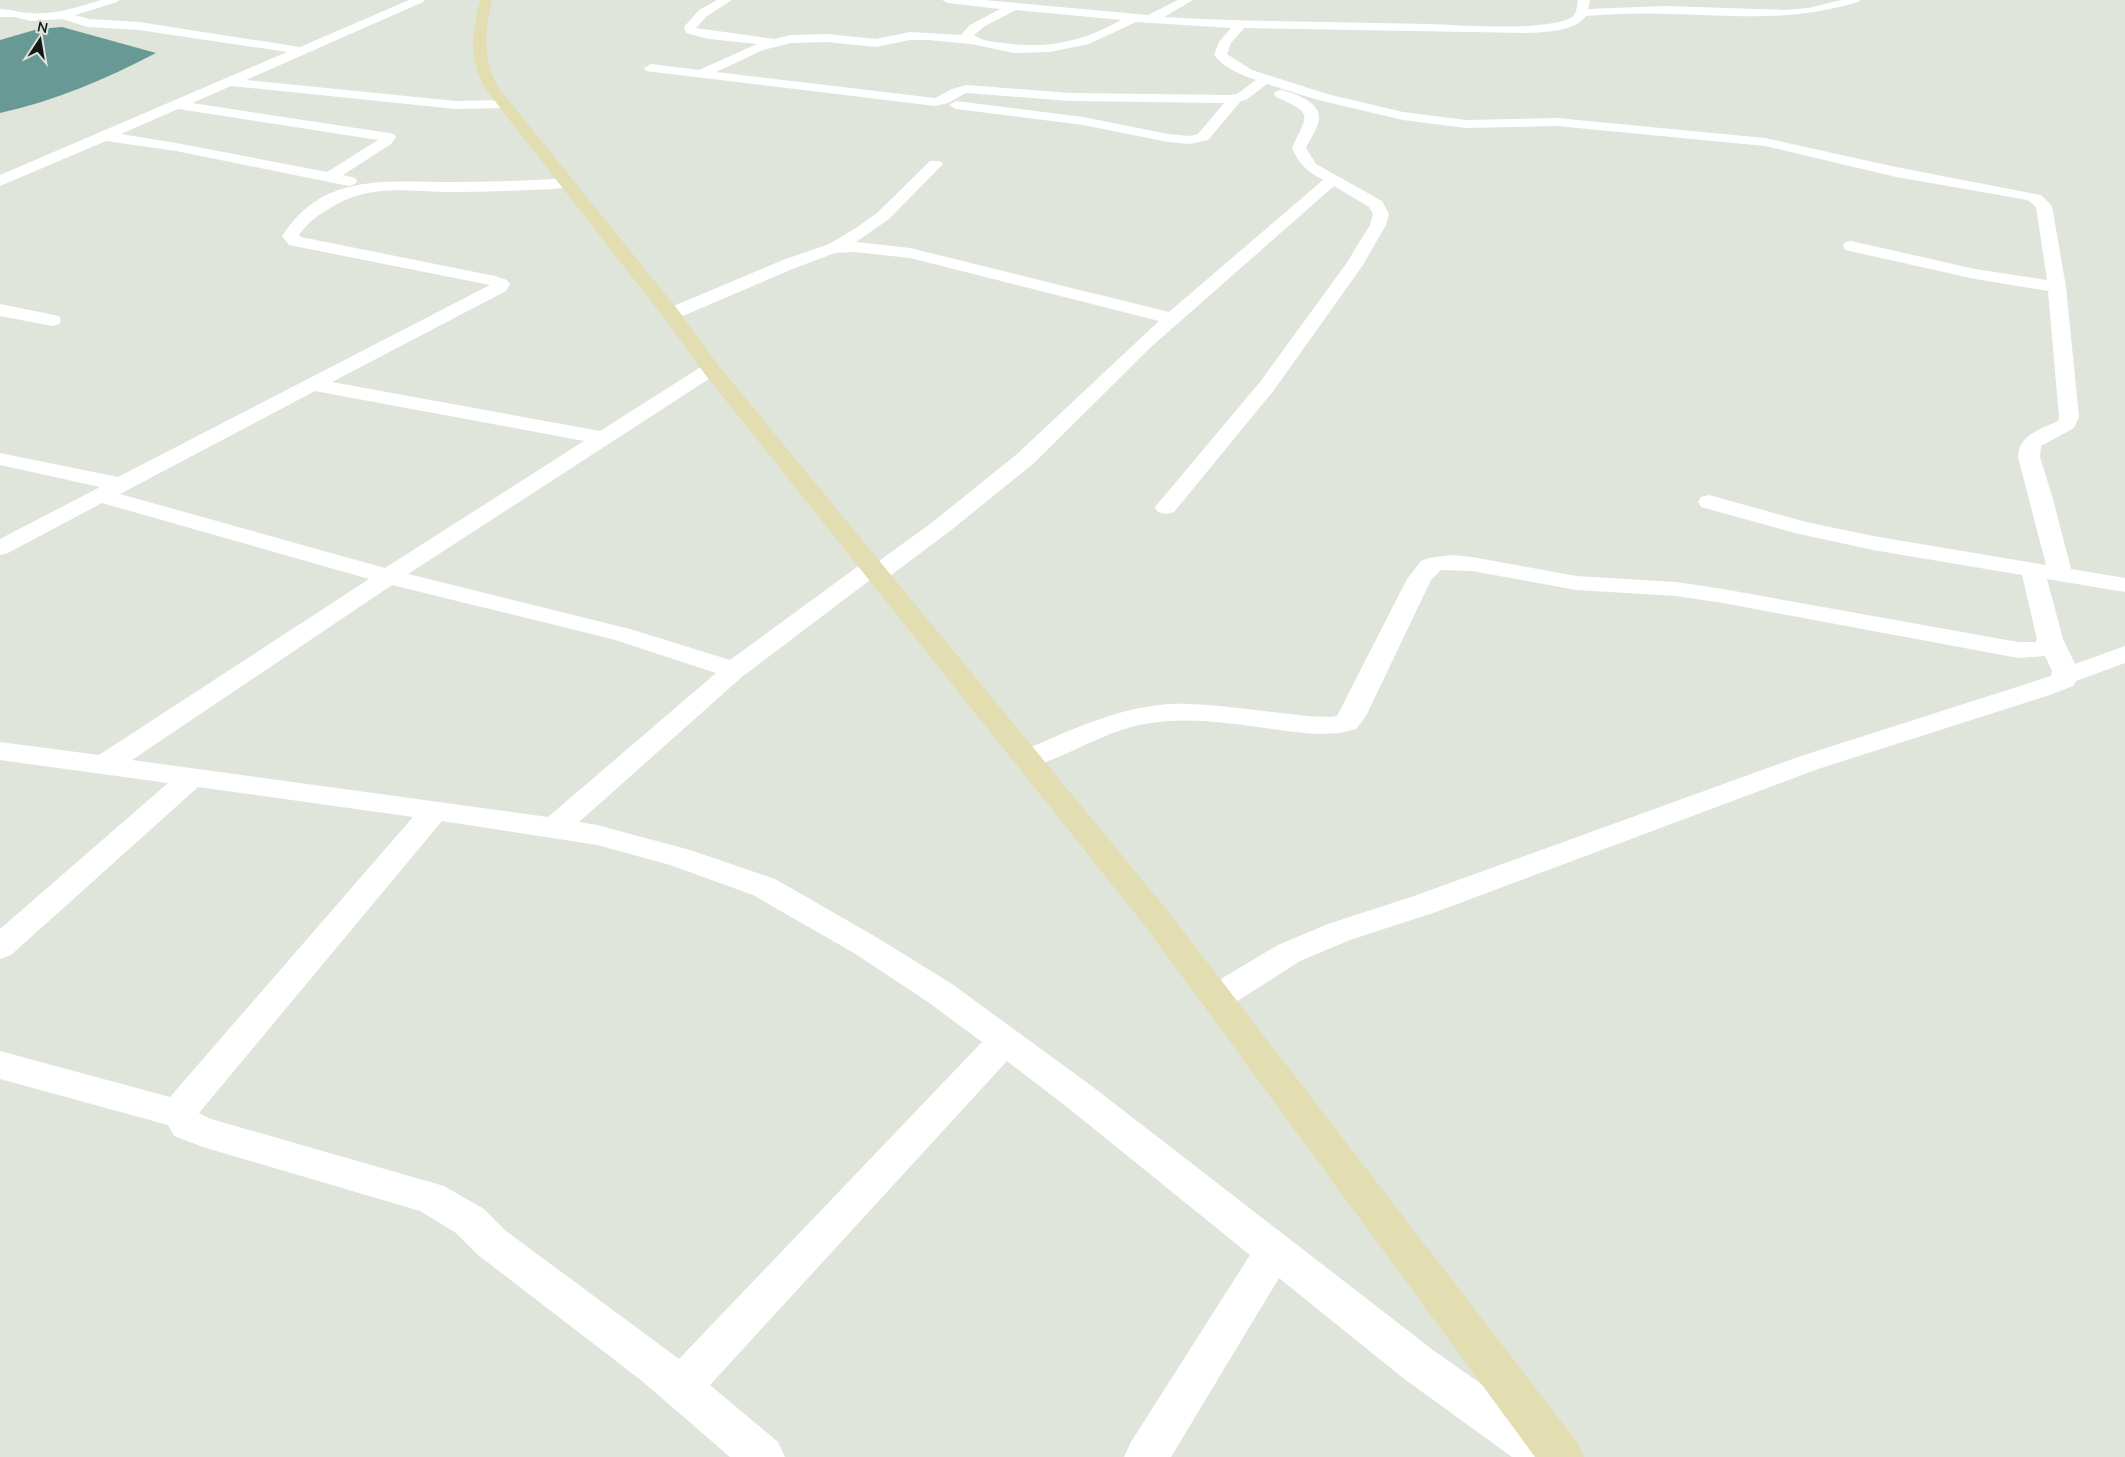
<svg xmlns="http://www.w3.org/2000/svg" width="2125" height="1457" viewBox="0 0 2125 1457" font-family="'Nunito Sans',sans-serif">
	<rect width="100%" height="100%" fill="#dfe5db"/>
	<path fill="#689994" d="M62 27 156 53C106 79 55 101 0 113V40L38 29Z"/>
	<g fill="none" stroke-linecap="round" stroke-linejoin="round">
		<g fill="#fff" fill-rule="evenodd">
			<path d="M101 0H119L117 2 75 15 89 19 139 22 300 47 409 0H425L423 2 246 80 456 101 504 100 511 104 504 108 456 109 231 86 192 103 389 133 394 134 396 137 391 144 343 175 355 178 357 181 355 184 349 186 176 151 106 141 0 186V175L287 52 139 30 88 27 62 19 31 21 14 17H0V9C11 9 20 13 31 13 55 15 78 7 101 0ZM178 109 378 140 327 172 176 143 121 134Z"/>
			<path d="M717 0H732L707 16 696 28 774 39 791 35 827 34 876 39 910 32 961 35 970 25 1000 9 948 3 942 0H984L1148 15 1178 0H1193L1164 17C1252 22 1340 22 1429 24 1459 25 1548 32 1572 17 1577 14 1577 5 1578 0H1590L1588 9 1665 6 1784 10 1808 8 1842 0H1860L1858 2C1788 23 1736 15 1666 14 1639 13 1612 14 1586 16 1575 32 1543 32 1526 33L1244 28 1231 43 1227 54 1252 70 1327 94 1403 112 1466 120 1557 118 1765 138 1896 167 2041 195 2052 206 2066 287 2079 417 2074 428 2041 446 2040 457 2053 499 2071 569 2125 578V592L2047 579 2063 639 2075 664 2125 646V663L2076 681 2073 686 2050 695 1818 769 1436 912 1350 940 1300 961 1228 1007 1216 1011 1204 1007 1199 998 1204 989 1278 945 1328 924 1414 896 1798 757 2051 676 2052 671 2045 656 2018 658 1723 603 1676 596 1576 590 1472 571 1441 570 1431 580 1366 716 1356 729 1340 733 1320 734C1263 731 1202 713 1145 724 1104 731 1068 757 1028 768L1018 765 1014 759 1018 753C1072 730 1128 701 1189 704 1223 705 1257 711 1291 714 1306 716 1322 718 1337 716L1407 579 1421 561 1429 558 1452 555 1472 557 1576 576 1676 582 1723 589 2018 642H2036L2037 639 2022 575 1873 550 1795 533 1701 507 1698 502 1701 497 1709 495 1806 522 1873 536 2046 565 2018 457C2018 435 2041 429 2058 421L2059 417 2048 291 1975 279 1845 250 1843 246 1845 242 1851 241 1975 269 2047 280 2036 207 2029 201 2022 199 1896 177 1765 146 1557 126 1466 128 1403 120 1318 100 1267 84 1246 100 1241 101 1208 140 1190 144 1168 142 1083 125 956 109 949 105 956 101 1083 117 1168 134 1190 136 1198 134 1224 103 1070 101 966 93 948 103 935 106 646 71 644 68 651 64 699 70 757 44 709 39 686 33 684 27 699 10ZM1016 10 1121 20C1085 41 1045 50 1004 43 993 42 983 41 974 35L985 26ZM1136 22 1231 28 1219 42 1214 55C1224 68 1241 75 1256 80L1237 94 1229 95 1070 93 966 85 952 89 935 98 716 72 763 50 791 43 827 42 876 47 910 40H928L971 44 1014 53 1050 52 1089 44Z"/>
			<path d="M1281 90C1294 93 1321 102 1319 119 1318 128 1310 139 1306 148L1316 164 1382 201 1389 214 1386 225 1363 265 1274 390 1174 512 1166 514 1158 512 1155 507 1260 382 1346 264 1370 225 1373 214 1369 207 1334 186 1151 347 1033 464 950 531 886 579 877 581 870 580 743 676 579 822 597 825 690 850 775 879 876 937 952 984 1093 1087 1433 1350 1563 1442 1570 1457H1512L1403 1378 1279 1278 1171 1457H1124L1131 1442 1250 1255 1067 1107 1007 1061 710 1385 778 1442 785 1457H730L642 1381 478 1255 456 1233 420 1211 203 1147 174 1136 168 1125 0 1079V1051L170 1097 413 817 198 787 11 955 0 959V929L168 783 0 760V742L99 755 369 579 102 503 8 553 0 555V539L100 487 0 465V453L118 477 490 285 289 245 282 236C323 172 386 182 451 182 489 182 528 181 566 178L572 180 574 183 572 186C558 190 543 189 530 190 503 191 476 192 449 192 404 191 368 183 327 210 316 216 306 225 299 235L301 237 495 276 507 280 510 284 506 291 332 382 600 431 704 365 711 363 718 365 721 369 718 373 408 574 630 629 730 660 864 562 872 560 879 561 934 521 1017 454 1159 321 910 258 854 252 835 253 795 268 678 318 671 320 664 318 662 314 664 310 783 260 829 244 856 228 877 213 930 161H940L943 164 940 167 889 219 856 242 910 248 1169 312 1323 180C1307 171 1299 164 1292 148 1308 113 1314 114 1276 97L1274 94 1276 91ZM315 391 584 441 385 568 120 494ZM392 585 612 639 716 673 548 817 132 760ZM442 821 597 845 670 865 753 895 854 953 928 1002 982 1042 679 1359 506 1231 484 1209 444 1186 211 1119 199 1113Z"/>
			<path d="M0 304 59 316 61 320 59 324 52 326 0 316Z"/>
		</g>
		<path fill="#e3ddb2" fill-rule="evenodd" d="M480 0H492C485 31 482 58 498 87L678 310 718 365 1167 910 1577 1442 1584 1457H1535L1145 926 704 373 664 318 487 91C468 62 472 32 480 0Z"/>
	</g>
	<g transform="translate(40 40) rotate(12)" stroke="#dfe5db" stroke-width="4" paint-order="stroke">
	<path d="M0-4L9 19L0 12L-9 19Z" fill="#161815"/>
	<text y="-8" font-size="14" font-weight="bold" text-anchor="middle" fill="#161815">N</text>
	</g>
</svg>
